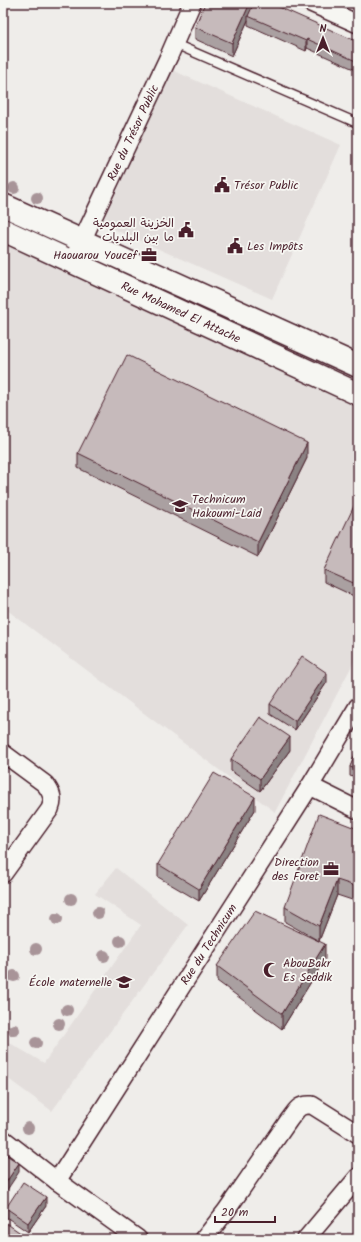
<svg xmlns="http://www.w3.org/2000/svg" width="361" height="1242" viewBox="0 0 361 1242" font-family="Kalam,'Playpen Sans Arabic',sans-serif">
	<rect width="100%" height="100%" fill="#efedea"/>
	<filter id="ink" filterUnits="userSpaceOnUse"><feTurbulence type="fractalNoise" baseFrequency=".025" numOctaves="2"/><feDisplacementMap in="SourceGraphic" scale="8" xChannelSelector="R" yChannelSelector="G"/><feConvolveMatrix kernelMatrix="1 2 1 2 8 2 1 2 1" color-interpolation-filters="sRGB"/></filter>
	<g filter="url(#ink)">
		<g fill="#e3dedc">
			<path d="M172 70 341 145 272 299 102 224Z"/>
			<path d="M3 243 358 404V654L275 812 3 607Z"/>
			<path d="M116 868 188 925 52 1111 3 1075V1039L44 1063 141 925 95 894Z"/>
		</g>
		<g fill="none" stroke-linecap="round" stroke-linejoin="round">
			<defs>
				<path id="lane" d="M175 44 355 122"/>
				<g id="street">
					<path d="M311 3 358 24"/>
					<path id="s1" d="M72 262 169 56 192 3"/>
					<path d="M3 753 45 784C52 793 54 799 50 809L3 874"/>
					<path d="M310 786 358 810"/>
					<path d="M3 1139 57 1181 138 1239"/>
					<path id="s2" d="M57 1181 310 786 358 706"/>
					<path d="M204 1239 226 1211 289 1120C297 1110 298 1104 312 1105L358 1134"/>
					<path d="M306 1239 358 1177"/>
				</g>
				<g id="secondary">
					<path d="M3 205 358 366"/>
					<path id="s3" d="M3 230 358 394"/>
				</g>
			</defs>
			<use href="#lane" stroke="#4a1f2b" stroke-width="11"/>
			<use href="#street" stroke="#4a1f2b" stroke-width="20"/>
			<use href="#secondary" stroke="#4a1f2b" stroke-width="25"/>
			<use href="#lane" stroke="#f6f6f2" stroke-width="8"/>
			<use href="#street" stroke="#f6f6f2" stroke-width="17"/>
			<use href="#secondary" stroke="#f6f6f2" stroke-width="22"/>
		</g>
		<g fill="#a89498">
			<circle cx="14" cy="188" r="6"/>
			<circle cx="37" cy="198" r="6"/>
			<circle cx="71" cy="899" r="6"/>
			<circle cx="98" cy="913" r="6"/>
			<circle cx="57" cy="919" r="6"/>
			<circle cx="120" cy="941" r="6"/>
			<circle cx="36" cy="949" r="6"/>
			<circle cx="104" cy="956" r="6"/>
			<circle cx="14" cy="976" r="6"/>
			<circle cx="67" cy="1010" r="6"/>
			<circle cx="59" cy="1024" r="6"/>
			<circle cx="14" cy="1030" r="6"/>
			<circle cx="36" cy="1043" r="6"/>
			<circle cx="28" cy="1128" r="6"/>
		</g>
		<g fill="#aaa0a1" stroke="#4a1f2b">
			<path d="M205 3 358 42V71L307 48 306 51 248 25V20L232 56 195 39V27Z"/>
			<path d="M78 453 307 458 258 557 78 468Z"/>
			<path d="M358 508V598L324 582V570Z"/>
			<path d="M327 682 295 730 270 714V704Z"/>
			<path d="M358 747V779L350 776V767Z"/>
			<path d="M290 750 260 791 231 771V759Z"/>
			<path d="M255 810 199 901 158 877V864Z"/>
			<path d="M358 829V902L337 895 319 941 285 922V907Z"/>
			<path d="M325 959 282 1029 217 981V966Z"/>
			<path d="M46 1206 28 1232 6 1217V1208Z"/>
		</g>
		<g fill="#8b8283" stroke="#4a1f2b">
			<path d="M250 3H256L248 16V20L232 56V43Z"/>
			<path d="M307 39V48L306 51V41Z"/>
			<path d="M307 443V458L258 557V542Z"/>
			<path d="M327 673V682L295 730V721Z"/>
			<path d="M290 737V750L260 791V779Z"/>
			<path d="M255 797V810L199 901V889Z"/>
			<path d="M337 880V895L319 941V926Z"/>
			<path d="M325 944V959L282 1029V1014Z"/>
			<path d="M19 1163V1172L3 1196V1187Z"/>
			<path d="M46 1197V1206L28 1232V1223Z"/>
			<path d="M22 1234V1239H18Z"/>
		</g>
		<g fill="#c6babb" stroke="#4a1f2b">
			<path d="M205 3H250L232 43 195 27Z"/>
			<path d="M254 3H270L358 42V62L307 39 306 41 248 16Z"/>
			<path d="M127 355 307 443 258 542 78 453Z"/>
			<path d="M354 506 358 508V585L324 570Z"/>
			<path d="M302 656 327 673 295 721 270 704Z"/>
			<path d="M260 717 290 737 260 779 231 759Z"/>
			<path d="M358 747V770L350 767Z"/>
			<path d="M214 773 255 797 199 889 158 864Z"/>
			<path d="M319 814 358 829V887L337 880 319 926 285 907Z"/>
			<path d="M255 911 325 944 282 1014 217 966Z"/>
			<path d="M3 1153 19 1163 3 1187Z"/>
			<path d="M23 1182 46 1197 28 1223 6 1208Z"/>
			<path d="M3 1221 22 1234 18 1239H3Z"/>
		</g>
	</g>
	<defs>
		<symbol id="civic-bare" viewBox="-9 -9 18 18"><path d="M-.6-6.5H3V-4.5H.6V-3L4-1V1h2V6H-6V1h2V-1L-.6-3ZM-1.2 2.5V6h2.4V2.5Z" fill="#4a1f2b" stroke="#f6f6f2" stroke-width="2.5" paint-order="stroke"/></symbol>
		<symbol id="office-bare" viewBox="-9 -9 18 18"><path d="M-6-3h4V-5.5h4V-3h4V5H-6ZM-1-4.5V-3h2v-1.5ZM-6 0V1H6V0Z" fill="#4a1f2b" stroke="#f6f6f2" stroke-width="2.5" paint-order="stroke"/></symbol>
		<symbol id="school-bare" viewBox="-9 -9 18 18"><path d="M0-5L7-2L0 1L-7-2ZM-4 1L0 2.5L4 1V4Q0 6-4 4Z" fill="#4a1f2b" stroke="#f6f6f2" stroke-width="2.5" paint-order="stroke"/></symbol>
		<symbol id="mosque-bare" viewBox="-9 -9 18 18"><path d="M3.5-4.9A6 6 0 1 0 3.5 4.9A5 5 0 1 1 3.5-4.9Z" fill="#4a1f2b" stroke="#f6f6f2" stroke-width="2.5" paint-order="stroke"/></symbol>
	</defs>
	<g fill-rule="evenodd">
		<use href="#civic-bare" x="211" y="174" width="22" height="22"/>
		<use href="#civic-bare" x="175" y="219" width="22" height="22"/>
		<use href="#civic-bare" x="224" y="235" width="22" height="22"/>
		<use href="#office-bare" x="138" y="244" width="22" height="22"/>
		<use href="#school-bare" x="169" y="495" width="22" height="22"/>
		<use href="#office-bare" x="320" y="858" width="22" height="22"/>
		<use href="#mosque-bare" x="260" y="959" width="22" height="22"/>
		<use href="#school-bare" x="113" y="971" width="22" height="22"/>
	</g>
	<g text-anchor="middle" stroke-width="3.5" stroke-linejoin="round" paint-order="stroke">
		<g font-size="12" fill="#4a1f2b" stroke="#f6f6f2">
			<text dy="4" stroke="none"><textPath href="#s1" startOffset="143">Rue du Trésor Public</textPath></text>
			<text dy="4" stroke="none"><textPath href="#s3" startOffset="196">Rue Mohamed El Attache</textPath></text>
			<text dy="4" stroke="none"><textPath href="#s2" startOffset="281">Rue du Technicum</textPath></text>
		</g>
		<g font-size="12" fill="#4a1f2b" stroke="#f6f6f2" text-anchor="start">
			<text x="234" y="189">Trésor Public</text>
			<text x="174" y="227" text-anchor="end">الخزينة العمومية<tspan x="174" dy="14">ما بين البلديات</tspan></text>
			<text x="247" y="250">Les Impôts</text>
			<text x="137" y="259" text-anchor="end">Haouarou Youcef</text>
			<text x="192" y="503">Technicum<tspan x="192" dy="14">Hakoumi-Laid</tspan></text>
			<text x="319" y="866" text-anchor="end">Direction<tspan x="319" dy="14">des Foret</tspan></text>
			<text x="283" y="967">AbouBakr<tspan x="283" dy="14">Es Seddik</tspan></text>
			<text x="112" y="986" text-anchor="end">École maternelle</text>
		</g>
	</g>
	<rect width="361" height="1242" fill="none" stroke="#f6f6f2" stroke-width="16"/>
	<rect x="8" y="8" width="345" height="1226" fill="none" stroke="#4a1f2b" stroke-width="1.5" filter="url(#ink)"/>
	<g transform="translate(323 38)" stroke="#f6f6f2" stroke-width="3" paint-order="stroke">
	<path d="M0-3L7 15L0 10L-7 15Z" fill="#4a1f2b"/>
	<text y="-6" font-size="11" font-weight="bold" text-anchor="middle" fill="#4a1f2b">N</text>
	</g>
	<path d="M215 1216v6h60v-6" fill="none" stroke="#4a1f2b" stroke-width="2"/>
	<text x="221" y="1216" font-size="12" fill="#4a1f2b" stroke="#f6f6f2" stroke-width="3" paint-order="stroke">20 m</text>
</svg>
